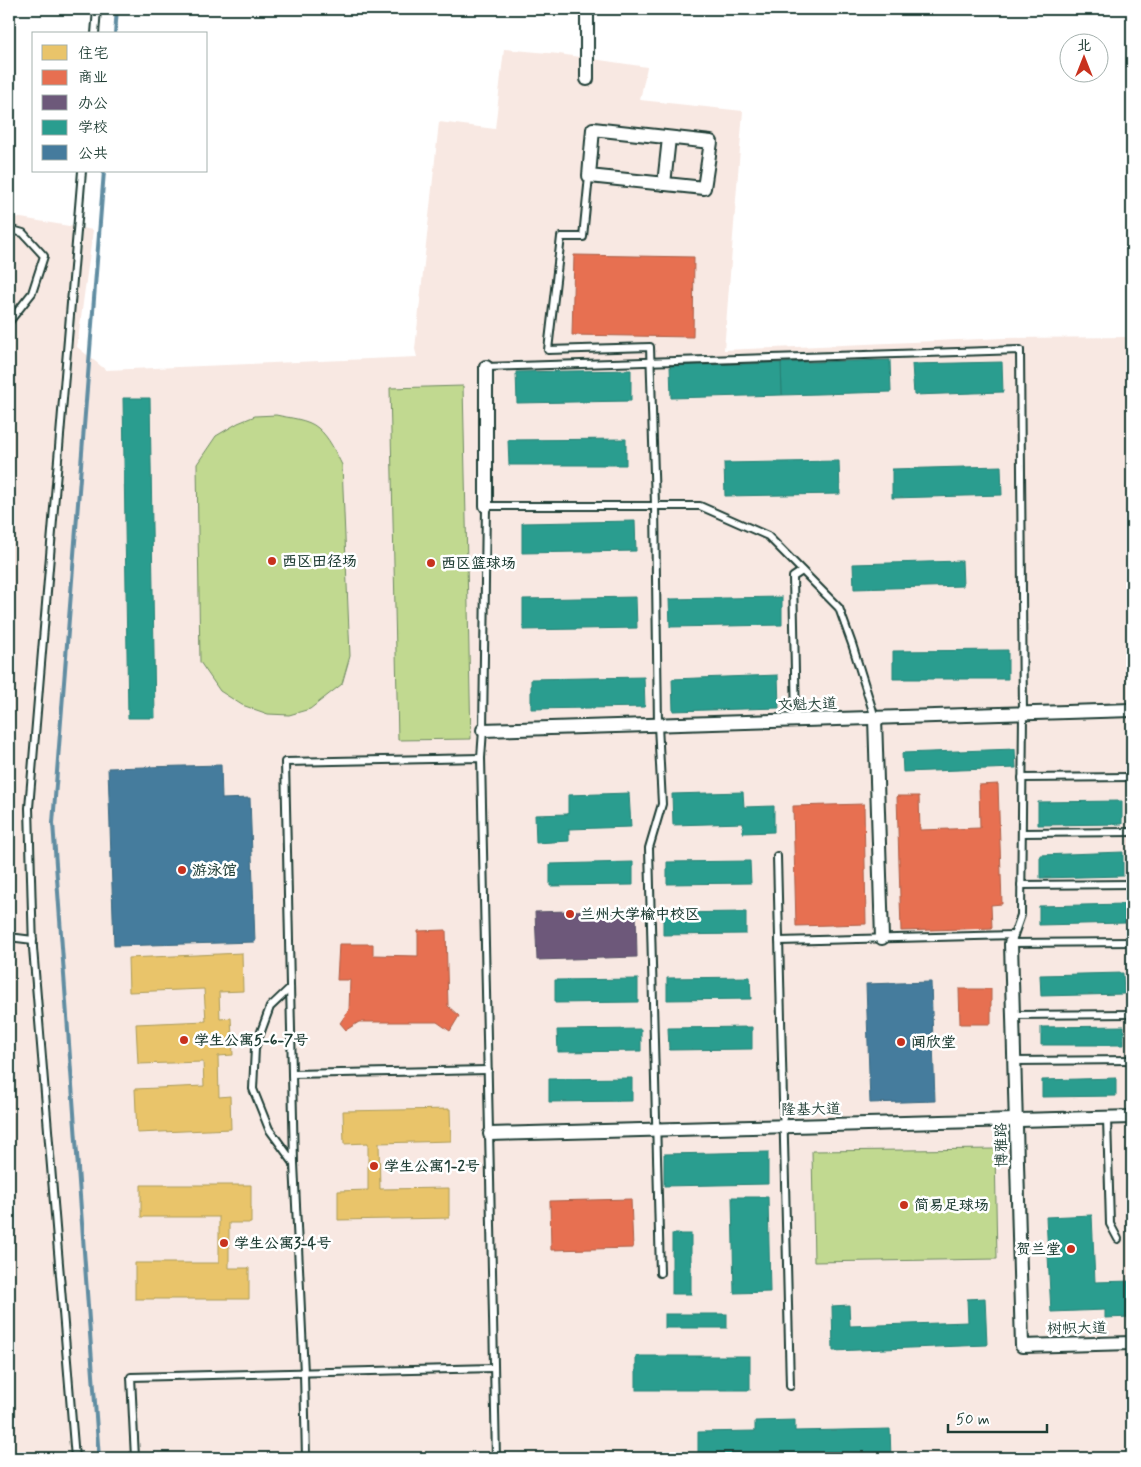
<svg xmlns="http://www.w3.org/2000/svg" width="1141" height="1467" viewBox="0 0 1141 1467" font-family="Mynerve,'LXGW WenKai TC',sans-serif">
	<rect width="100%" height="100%" fill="#fff"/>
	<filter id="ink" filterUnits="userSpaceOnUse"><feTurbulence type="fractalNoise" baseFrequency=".02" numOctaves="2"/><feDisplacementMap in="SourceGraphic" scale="10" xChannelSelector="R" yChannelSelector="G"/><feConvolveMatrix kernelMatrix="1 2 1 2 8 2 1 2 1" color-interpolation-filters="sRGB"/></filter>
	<g filter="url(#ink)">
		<path fill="#f8e8e2" d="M504 49 559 54 647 67 640 100 743 111 724 350 1004 338 1132 337V1458H9V216L93 230 77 347 106 370 417 357 415 349 439 122 495 129Z"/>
		<g fill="#c1d990" stroke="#708b62">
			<path d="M463 386 471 739 398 740 390 388Z"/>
			<path d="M276 415C289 418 308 419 318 428 329 437 336 453 342 465L350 656 342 684 310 709 289 715 268 714 242 705 220 691 200 662 197 464 216 436 238 423 255 416Z"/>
			<path d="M995 1149 997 1259 814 1262 812 1151Z"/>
		</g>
		<g fill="#e9c46a" stroke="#ac9c5a">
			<path d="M242 953 243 991 219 992 220 1019 231 1018 233 1055 218 1056 219 1097 230 1096 231 1129 137 1133 135 1089 204 1086 203 1062 138 1064 136 1024 206 1021 204 989 129 992 128 958Z"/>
			<path d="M450 1109 451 1141 379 1143 380 1189 449 1188V1218L338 1220V1191L368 1190V1143L344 1144 343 1111Z"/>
			<path d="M141 1185H251V1223H229V1268H249V1299H135V1263H219V1217H141Z"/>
		</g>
		<g fill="#e76f51" stroke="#ab6048">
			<path d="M574 255 694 257 693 337 572 335Z"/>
			<path d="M998 784 1002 904 991 905 992 928 901 931 897 796H919L920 830 980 828 979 785Z"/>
			<path d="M864 804 866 924 796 926 793 806Z"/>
			<path d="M446 930 448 1006 459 1016 450 1031 437 1022H359L346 1030 340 1023 349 1010 350 980H337L339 944H373V955L418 956V931Z"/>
			<path d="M959 989H991V1024H960Z"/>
			<path d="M631 1199 633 1248 551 1250 550 1201Z"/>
		</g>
		<path fill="#6d597a" stroke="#565165" d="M636 909 637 957 537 960 535 912Z"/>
		<g fill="#2a9d8f" stroke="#278074">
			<path d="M890 360 891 392 782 395 781 363Z"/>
			<path d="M1002 362 1003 392 914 395 912 364Z"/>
			<path d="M781 363 782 395 671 398 670 366Z"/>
			<path d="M631 370V401L517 403 516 372Z"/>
			<path d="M123 398H150L155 718H128Z"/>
			<path d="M626 439V465H509L508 440Z"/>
			<path d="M839 461 840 494 725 496 724 463Z"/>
			<path d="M1001 466 1002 495 892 498V469Z"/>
			<path d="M635 521 636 551 522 553V523Z"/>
			<path d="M962 561 963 586 854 589 853 564Z"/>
			<path d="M636 597 637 628 523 630V599Z"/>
			<path d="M782 597V625L670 627 669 599Z"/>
			<path d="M1008 650V679H893V651Z"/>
			<path d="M778 675 779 708 673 711 672 679Z"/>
			<path d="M644 677 645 707 531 709V679Z"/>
			<path d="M1015 749 1016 768 903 772 902 753Z"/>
			<path d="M743 792 744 807 774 806V832L743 833V823L673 825 672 794Z"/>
			<path d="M629 793 631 827 569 829V841L536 843 535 815 568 814V795Z"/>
			<path d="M1122 801V824L1038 825V802Z"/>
			<path d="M1123 852V876L1040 878V855Z"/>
			<path d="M750 861 751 883 667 884V862Z"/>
			<path d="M633 862V885L550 886V864Z"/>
			<path d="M1125 904 1126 923 1039 925V906Z"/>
			<path d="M746 912V934L663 935V913Z"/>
			<path d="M1123 973 1124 994 1041 996 1040 975Z"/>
			<path d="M750 977 751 999 667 1000V978Z"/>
			<path d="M638 979V1002L555 1003V980Z"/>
			<path d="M1124 1026V1045H1041V1027Z"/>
			<path d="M752 1027V1049L669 1050 668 1028Z"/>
			<path d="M641 1029V1051L558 1052 557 1030Z"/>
			<path d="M632 1078V1101L549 1102V1079Z"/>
			<path d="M1116 1078V1096L1042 1097V1080Z"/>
			<path d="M768 1152V1184L664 1186V1154Z"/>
			<path d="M732 1197H768L770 1292 734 1293Z"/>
			<path d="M1092 1215 1095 1282 1132 1281V1317L1105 1318V1310L1051 1312 1046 1217Z"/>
			<rect x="672" y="1234" width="19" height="60"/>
			<path d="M985 1298 987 1345 833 1351 832 1306 849 1305 850 1326 968 1322 967 1299Z"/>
			<rect x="665" y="1314" width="62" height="14"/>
			<rect x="636" y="1356" width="114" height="34"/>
			<path d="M795 1420V1431L890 1429 891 1458H698V1432L755 1431V1421Z"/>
		</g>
		<g fill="#457b9d" stroke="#3a687e">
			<path d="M221 765 222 799 250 798 255 942 114 946 108 768Z"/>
			<path d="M931 982 935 1101 870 1103 866 984Z"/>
		</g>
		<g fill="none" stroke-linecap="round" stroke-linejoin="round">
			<g stroke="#618da2" stroke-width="4">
				<path d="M115 34 117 9"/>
				<path d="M99 1458 53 823 104 171"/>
			</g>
			<defs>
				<g id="lane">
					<path d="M95 34 97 9"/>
					<path d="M589 176 583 237H561L548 350 650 347 655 505 658 725 662 804 649 848 660 1273"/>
					<path d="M9 229 23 233 44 256 32 293 9 322"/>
					<path d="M486 367 1020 350 1023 714 1021 915 1014 935"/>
					<path d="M796 720 793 577 802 571"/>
					<path d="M481 758 483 730 486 506H700L768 536 839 608 852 644 875 718"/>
					<path d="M1022 778 1132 777"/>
					<path d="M1022 833 1132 832"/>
					<path d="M777 856 790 1386"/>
					<path d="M1021 885 1132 884"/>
					<path d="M9 937 33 940"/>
					<path d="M779 941 1014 935 1011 943 1132 942"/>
					<path d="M290 988 270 1007 255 1048 253 1089 269 1129 293 1162"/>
					<path d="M1013 1015 1132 1014"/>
					<path d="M1014 1061 1132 1060"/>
					<path d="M292 1074 488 1070"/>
					<path d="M1107 1118 1110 1224 1118 1239"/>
					<path d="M75 1458 33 948 29 808 82 171"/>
					<path d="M135 1458 131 1377 494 1368"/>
					<path d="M306 1458 304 1373 294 1163 285 762 481 758 496 1458"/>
				</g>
				<g id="street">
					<path d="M587 79V9"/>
					<path d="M593 129 711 142 704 188 589 176Z"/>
					<path d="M664 184 669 138"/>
					<path d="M486 367V506"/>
					<path d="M875 718 882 938"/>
					<path d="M483 730 1132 710"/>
					<path d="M1011 943 1022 1346 1132 1343"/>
					<path d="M490 1134 1132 1117"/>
				</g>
			</defs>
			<use href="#lane" stroke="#1f3d34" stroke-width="10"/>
			<use href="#street" stroke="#1f3d34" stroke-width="16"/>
			<use href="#lane" stroke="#fff" stroke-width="6"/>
			<use href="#street" stroke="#fff" stroke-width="12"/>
		</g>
	</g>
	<g fill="#c8321e" stroke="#fff" stroke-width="2">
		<circle cx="272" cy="561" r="5"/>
		<circle cx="431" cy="563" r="5"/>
		<circle cx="182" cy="870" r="5"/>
		<circle cx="570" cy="914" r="5"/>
		<circle cx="184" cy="1040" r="5"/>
		<circle cx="901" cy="1042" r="5"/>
		<circle cx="374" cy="1166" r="5"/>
		<circle cx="904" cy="1205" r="5"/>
		<circle cx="224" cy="1243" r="5"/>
		<circle cx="1071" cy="1249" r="5"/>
	</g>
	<g text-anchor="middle" stroke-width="5" stroke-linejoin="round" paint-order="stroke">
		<g font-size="15" font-weight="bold" fill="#1f3d34" stroke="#fff" text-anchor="start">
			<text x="282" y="566">西区田径场</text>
			<text x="441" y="568">西区篮球场</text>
			<text x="192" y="875">游泳馆</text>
			<text x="580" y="919">兰州大学榆中校区</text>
			<text x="194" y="1045">学生公寓5-6-7号</text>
			<text x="911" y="1047">闻欣堂</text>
			<text x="384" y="1171">学生公寓1-2号</text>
			<text x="914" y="1210">简易足球场</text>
			<text x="234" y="1248">学生公寓3-4号</text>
			<text x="1061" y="1254" text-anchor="end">贺兰堂</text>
		</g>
		<g font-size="15" fill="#1f3d34" stroke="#fff">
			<text transform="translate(807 704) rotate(-2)" y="5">文魁大道</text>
			<text transform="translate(811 1109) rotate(-1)" y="5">隆基大道</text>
			<text transform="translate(1001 1145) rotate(-91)" y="5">博雅路</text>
			<text transform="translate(1077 1328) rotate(-1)" y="5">树帜大道</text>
		</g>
	</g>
	<rect width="1141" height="1467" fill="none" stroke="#fff" stroke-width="30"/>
	<rect x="15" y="15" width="1111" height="1437" fill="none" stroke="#1f3d34" stroke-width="2" filter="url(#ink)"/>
	<rect x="32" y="32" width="175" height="140" fill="#ffffff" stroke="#a5b1ae"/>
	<rect x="42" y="45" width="25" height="15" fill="#e9c46a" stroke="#a5b1ae"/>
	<text x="78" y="58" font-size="15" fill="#1f3d34">住宅</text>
	<rect x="42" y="70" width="25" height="15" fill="#e76f51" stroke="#a5b1ae"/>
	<text x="78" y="82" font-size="15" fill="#1f3d34">商业</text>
	<rect x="42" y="95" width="25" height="15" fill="#6d597a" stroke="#a5b1ae"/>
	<text x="78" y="108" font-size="15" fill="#1f3d34">办公</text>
	<rect x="42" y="120" width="25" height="15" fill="#2a9d8f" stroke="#a5b1ae"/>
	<text x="78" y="132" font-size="15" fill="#1f3d34">学校</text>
	<rect x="42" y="145" width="25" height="15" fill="#457b9d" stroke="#a5b1ae"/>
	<text x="78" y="158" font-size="15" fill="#1f3d34">公共</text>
	<g transform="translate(1084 58)"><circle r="24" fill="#ffffff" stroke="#a5b1ae"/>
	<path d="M0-4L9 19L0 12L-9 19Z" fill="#c8321e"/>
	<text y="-8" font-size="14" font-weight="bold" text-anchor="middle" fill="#1f3d34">北</text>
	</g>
	<path d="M948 1424v8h99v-8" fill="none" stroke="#1f3d34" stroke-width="2.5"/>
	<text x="956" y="1424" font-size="15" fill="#1f3d34" stroke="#ffffff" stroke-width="4" paint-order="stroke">50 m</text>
</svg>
